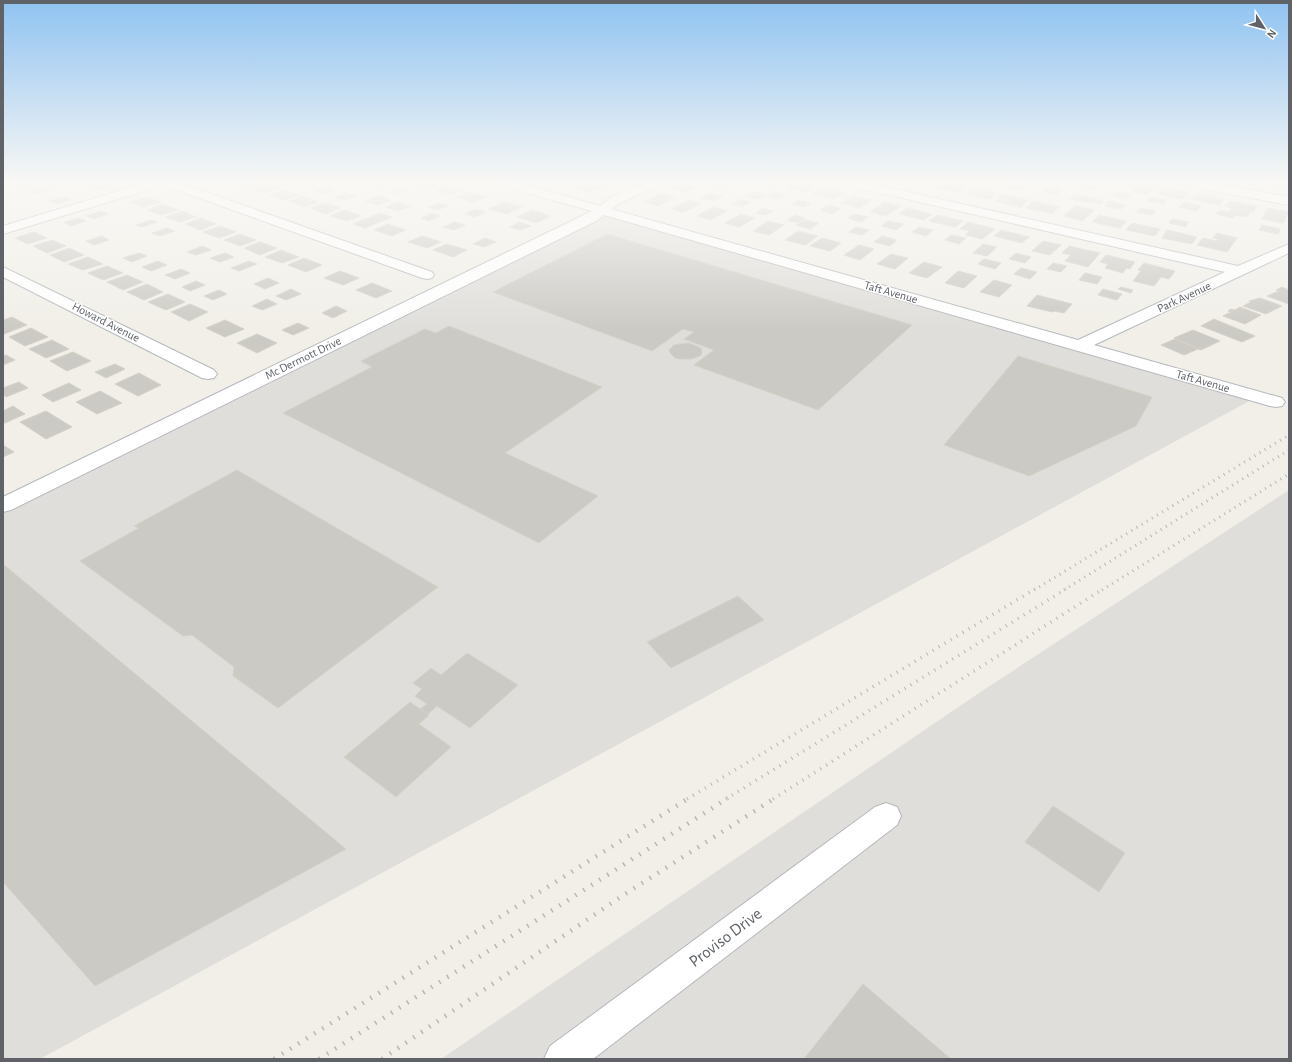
<svg xmlns="http://www.w3.org/2000/svg" width="1292" height="1062" viewBox="0 0 1292 1062" font-family="'Alegreya Sans',sans-serif">
	<rect width="100%" height="100%" fill="#f1efe8"/>
	<g fill="#e0deda">
		<path d="M605 213 1253 399 40 1059H3V509Z"/>
		<path d="M1289 490V1059H441L976 695Z"/>
	</g>
	<g fill="#cccac5" stroke="#d6d1c6">
		<path d="M21 183H32L18 187 13 185Z"/>
		<path d="M100 183H106L116 186 101 191 89 186Z"/>
		<path d="M234 183H260L247 187Z"/>
		<path d="M265 183 280 188 265 193 250 188Z"/>
		<path d="M376 183H390L379 187 370 185Z"/>
		<path d="M416 183H437L442 184 429 189 413 184Z"/>
		<path d="M584 183H598L606 185 590 192 574 187Z"/>
		<path d="M715 183 726 186 719 189 708 186Z"/>
		<path d="M761 183H782L773 187 759 184Z"/>
		<path d="M794 183H799L817 187 807 193 786 188Z"/>
		<path d="M912 183H935L930 187Z"/>
		<path d="M943 183H949L967 187 960 193 936 188Z"/>
		<path d="M1013 183 1027 186 1022 190 1008 188Z"/>
		<path d="M1131 183H1136L1155 187 1147 195 1132 192 1136 188 1127 186Z"/>
		<path d="M1277 183 1289 184V189L1275 187Z"/>
		<path d="M680 184 695 187 687 192 672 188Z"/>
		<path d="M1087 184 1098 186 1094 190 1083 188Z"/>
		<path d="M446 186 463 190 451 195 434 190Z"/>
		<path d="M44 187 51 190 35 194 29 191Z"/>
		<path d="M327 187 335 189 324 194 315 191Z"/>
		<path d="M401 187 410 190 399 194 390 191Z"/>
		<path d="M1163 187 1189 193 1183 199 1157 194Z"/>
		<path d="M822 188 845 193 834 199 812 194Z"/>
		<path d="M973 188 996 193 989 199 965 194Z"/>
		<path d="M1047 188 1061 191 1057 195 1043 192Z"/>
		<path d="M284 190 299 195 285 200 269 195Z"/>
		<path d="M752 191 765 194 757 199 744 196Z"/>
		<path d="M469 192 486 197 474 202 456 197Z"/>
		<path d="M773 192 785 195 778 199 766 196Z"/>
		<path d="M1117 192 1131 195 1126 199 1112 196Z"/>
		<path d="M347 193 356 196 344 200 335 198Z"/>
		<path d="M661 193 675 197 658 206 644 202Z"/>
		<path d="M709 193 723 196 714 201 700 198Z"/>
		<path d="M1003 194 1028 200 1021 207 995 201Z"/>
		<path d="M1196 194 1224 199 1220 205 1191 199Z"/>
		<path d="M1075 195 1104 201 1101 204 1070 199Z"/>
		<path d="M303 196 318 202 304 207 288 201Z"/>
		<path d="M378 196 391 200 378 205 365 201Z"/>
		<path d="M853 196 872 200 860 208 841 203Z"/>
		<path d="M64 197 71 200 56 204 49 201Z"/>
		<path d="M146 197 160 202 143 207 130 202Z"/>
		<path d="M1151 197 1166 200 1163 204 1147 201Z"/>
		<path d="M741 199 751 202 742 207 732 204Z"/>
		<path d="M689 200 701 204 683 212 671 209Z"/>
		<path d="M799 200 811 203 804 207 792 204Z"/>
		<path d="M1033 201 1059 207 1052 213 1026 208Z"/>
		<path d="M1109 201 1125 205 1121 209 1105 206Z"/>
		<path d="M1230 201 1257 206 1254 212 1251 211 1247 217 1236 215 1233 218 1216 214 1219 210 1229 212 1232 208 1225 206Z"/>
		<path d="M398 202 410 206 398 211 386 207Z"/>
		<path d="M504 202 522 207 507 214 488 209Z"/>
		<path d="M884 202 901 206 886 216 870 212Z"/>
		<path d="M1184 202 1201 206 1197 211 1179 207Z"/>
		<path d="M324 203 340 208 326 214 310 208Z"/>
		<path d="M439 203 448 206 437 210 428 207Z"/>
		<path d="M163 204 178 210 161 215 147 210Z"/>
		<path d="M828 205 841 208 833 214 820 210Z"/>
		<path d="M1075 206 1094 210 1083 221 1064 216Z"/>
		<path d="M714 207 727 211 710 220 697 216Z"/>
		<path d="M763 208 773 211 766 215 756 213Z"/>
		<path d="M907 208 932 214 924 220 899 214Z"/>
		<path d="M1141 208 1156 211 1152 215 1137 212Z"/>
		<path d="M1268 208 1289 212 1283 223 1262 219Z"/>
		<path d="M476 209 486 212 475 217 465 214Z"/>
		<path d="M344 210 361 216 347 221 330 216Z"/>
		<path d="M532 210 551 216 536 223 517 217Z"/>
		<path d="M101 211 108 214 94 219 86 216Z"/>
		<path d="M182 211 196 217 180 222 165 217Z"/>
		<path d="M380 213 392 217 365 228 353 224Z"/>
		<path d="M432 213 440 216 429 221 421 218Z"/>
		<path d="M741 214 755 218 739 227 725 223Z"/>
		<path d="M855 214 868 217 861 222 848 218Z"/>
		<path d="M795 215 805 218 797 223 787 220Z"/>
		<path d="M937 215 963 221 955 227 929 221Z"/>
		<path d="M1099 215 1126 221 1120 228 1092 222Z"/>
		<path d="M79 218 86 221 71 226 64 222Z"/>
		<path d="M201 218 216 224 200 230 185 224Z"/>
		<path d="M1172 219 1189 222 1186 227 1169 223Z"/>
		<path d="M151 220 157 222 142 227 136 225Z"/>
		<path d="M805 220 819 223 810 229 796 225Z"/>
		<path d="M768 221 784 225 769 235 753 231Z"/>
		<path d="M888 221 904 224 896 230 881 226Z"/>
		<path d="M455 222 465 225 454 230 443 227Z"/>
		<path d="M520 222 531 226 520 230 510 227Z"/>
		<path d="M968 222 995 229 982 239 965 235 970 231 960 229Z"/>
		<path d="M1132 223 1160 229 1155 236 1126 230Z"/>
		<path d="M388 224 406 230 392 236 374 230Z"/>
		<path d="M1262 225 1280 229 1278 234 1259 230Z"/>
		<path d="M220 226 236 232 219 238 203 232Z"/>
		<path d="M856 227 869 230 862 235 849 232Z"/>
		<path d="M919 227 933 230 926 236 912 232Z"/>
		<path d="M167 228 175 231 160 236 152 233Z"/>
		<path d="M1001 230 1029 237 1022 243 994 236Z"/>
		<path d="M1167 230 1197 237 1192 244 1162 238Z"/>
		<path d="M798 231 818 236 805 245 785 240Z"/>
		<path d="M34 232 47 238 28 244 15 238Z"/>
		<path d="M1217 233 1237 238 1227 252 1197 245 1203 238 1216 241 1218 239 1213 238Z"/>
		<path d="M240 234 256 240 240 246 224 240Z"/>
		<path d="M607 234 912 325 818 410 694 365 714 350 684 339 694 332 683 329 652 351 493 292Z"/>
		<path d="M951 235 966 238 959 244 945 240Z"/>
		<path d="M102 236 109 240 94 245 86 241Z"/>
		<path d="M422 236 441 242 427 248 408 242Z"/>
		<path d="M882 236 897 240 890 246 874 242Z"/>
		<path d="M485 238 496 242 484 247 473 244Z"/>
		<path d="M822 238 841 243 830 251 810 246Z"/>
		<path d="M52 240 66 246 47 253 33 246Z"/>
		<path d="M1043 241 1061 245 1050 255 1032 251Z"/>
		<path d="M260 242 277 248 260 255 244 248Z"/>
		<path d="M447 244 467 250 453 257 433 250Z"/>
		<path d="M983 244 997 247 987 256 973 253Z"/>
		<path d="M859 245 874 249 860 260 844 255Z"/>
		<path d="M202 246 211 250 196 255 187 252Z"/>
		<path d="M1069 246 1100 253 1088 267 1065 261 1071 255 1062 253Z"/>
		<path d="M69 248 84 255 64 262 50 255Z"/>
		<path d="M281 250 299 257 282 263 265 257Z"/>
		<path d="M139 253 147 256 132 262 123 258Z"/>
		<path d="M225 253 234 257 220 262 210 258Z"/>
		<path d="M1016 253 1031 257 1025 263 1009 259Z"/>
		<path d="M891 254 908 258 895 269 877 264Z"/>
		<path d="M1106 255 1135 262 1130 269 1126 268 1123 273 1105 268 1108 264 1100 262Z"/>
		<path d="M88 257 103 264 83 270 68 264Z"/>
		<path d="M304 258 322 265 306 272 288 265Z"/>
		<path d="M984 259 1001 263 995 269 978 264Z"/>
		<path d="M158 261 167 265 151 271 142 267Z"/>
		<path d="M249 261 257 264 239 271 231 268Z"/>
		<path d="M924 262 942 267 927 278 909 273Z"/>
		<path d="M1053 263 1067 266 1061 272 1047 269Z"/>
		<path d="M1144 263 1175 271 1169 279 1161 277 1154 286 1133 281 1141 271 1138 270Z"/>
		<path d="M107 266 123 273 103 280 88 273Z"/>
		<path d="M1021 268 1037 272 1030 279 1014 274Z"/>
		<path d="M181 269 190 273 175 279 165 275Z"/>
		<path d="M340 271 359 278 343 285 324 278Z"/>
		<path d="M958 271 977 276 964 288 945 283Z"/>
		<path d="M1085 273 1102 277 1097 284 1079 280Z"/>
		<path d="M127 275 143 282 123 290 107 282Z"/>
		<path d="M268 278 279 283 265 289 254 284Z"/>
		<path d="M994 280 1012 285 999 297 980 292Z"/>
		<path d="M196 281 205 285 190 291 182 287Z"/>
		<path d="M372 283 392 291 376 298 356 290Z"/>
		<path d="M147 284 163 292 144 300 127 292Z"/>
		<path d="M1121 287 1133 290 1131 293 1118 289Z"/>
		<path d="M1282 287 1289 290V304L1267 296 1279 291 1276 290Z"/>
		<path d="M291 289 301 294 286 300 276 296Z"/>
		<path d="M1103 289 1122 294 1117 300 1098 295Z"/>
		<path d="M219 290 227 294 213 300 204 296Z"/>
		<path d="M168 294 185 302 166 310 148 302Z"/>
		<path d="M1037 295 1072 304 1064 313 1054 311 1052 312 1027 306Z"/>
		<path d="M1260 298 1282 306 1266 314 1243 306 1251 302 1249 301Z"/>
		<path d="M267 299 277 304 262 310 252 306Z"/>
		<path d="M190 304 208 312 189 321 171 312Z"/>
		<path d="M336 306 347 311 333 318 322 313Z"/>
		<path d="M1240 307 1261 315 1245 324 1223 316 1231 312 1228 311 1231 309 1235 310Z"/>
		<path d="M12 317 27 325 4 334 3 333V320Z"/>
		<path d="M1214 319 1255 336 1242 342 1201 326Z"/>
		<path d="M225 320 244 329 225 337 206 328Z"/>
		<path d="M298 323 309 328 293 335 282 330Z"/>
		<path d="M449 326 602 387 505 453 598 496 539 543 283 413 372 367 361 361 425 329 436 333Z"/>
		<path d="M31 328 48 337 25 346 9 337Z"/>
		<path d="M1193 330 1220 341 1201 350 1174 338Z"/>
		<path d="M257 334 277 343 257 353 237 343Z"/>
		<path d="M1175 339 1198 349 1184 355 1161 345Z"/>
		<path d="M52 340 69 349 46 358 29 349Z"/>
		<path d="M689 343 701 348 702 353 700 356 691 359H680L675 358 670 353 669 350 674 345Z"/>
		<path d="M73 352 91 361 67 371 50 361Z"/>
		<path d="M6 355 15 360 3 365V356Z"/>
		<path d="M1018 356 1152 397 1136 426 1029 476 944 445Z"/>
		<path d="M115 364 125 369 106 378 95 372Z"/>
		<path d="M139 373 161 385 138 396 115 384Z"/>
		<path d="M19 382 28 388 6 397 3 394V388Z"/>
		<path d="M69 383 81 390 53 402 42 395Z"/>
		<path d="M100 391 122 403 97 414 76 402Z"/>
		<path d="M13 406 25 414 5 423 3 422V411Z"/>
		<path d="M46 411 72 427 46 439 20 422Z"/>
		<path d="M3 445 14 452 3 457Z"/>
		<path d="M237 470 438 587 278 708 233 676 234 667 192 635 183 636 80 561 139 528 134 526Z"/>
		<path d="M3 564 346 849 95 986 3 882Z"/>
		<path d="M738 596 764 620 671 668 647 642Z"/>
		<path d="M467 653 518 685 470 728 437 706 428 714 420 709 427 704 415 696 422 689 413 683 431 668 441 675Z"/>
		<path d="M410 702 429 715 419 724 451 747 396 797 344 757Z"/>
		<path d="M1053 806 1125 853 1099 892 1025 842Z"/>
		<path d="M863 984 951 1059H804Z"/>
	</g>
	<g fill="none" stroke-linecap="round" stroke-linejoin="round">
		<defs>
			<g id="street">
				<path d="M145 183H163L161 186 3 234V226Z"/>
				<path d="M164 183H180L432 272 434 275 432 278 427 279 422 278 166 186Z"/>
				<path d="M500 183H518L600 206 610 198 643 183H658L656 186 618 204 611 209 1078 340 1225 272 854 187 850 186 848 183H868L1238 266 1289 244V253L1094 345 1282 398 1285 402 1282 406 1276 407 1270 406 604 215 596 221 11 510 3 512V497L592 211 502 186Z"/>
				<path d="M1186 183H1210L1289 197V205L1192 187 1188 186Z"/>
				<path d="M3 267 214 370 217 374 214 378 208 379 202 378 3 277Z"/>
				<path d="M886 803 897 807 901 816 897 825 593 1059H544L550 1046 875 807Z"/>
			</g>
		</defs>
		<use href="#street" stroke="#b5b8bc" stroke-width="2"/>
		<use href="#street" fill="#fff" fill-rule="evenodd"/>
		<g stroke="#b6b7b8" stroke-width="3" stroke-dasharray="1 5" stroke-linecap="butt">
			<path d="M1034 590 1289 435"/>
			<path d="M1064 590 1289 450"/>
			<path d="M1102 590 1289 474"/>
		</g>
		<g stroke="#b6b7b8" stroke-width="3.5" stroke-dasharray="1 6" stroke-linecap="butt">
			<path d="M687 799 1035 589"/>
			<path d="M726 799 1066 589"/>
			<path d="M773 799 1103 589"/>
		</g>
		<g stroke="#b6b7b8" stroke-width="4.5" stroke-dasharray="1.5 8" stroke-linecap="butt">
			<path d="M274 1059 689 798"/>
			<path d="M319 1059 728 798"/>
			<path d="M382 1059 622 896 775 798"/>
		</g>
	</g>
	<linearGradient id="sky" x2="0" y2="1"><stop stop-color="#8fc3f1"/><stop offset="0.55" stop-color="#f9f8f5"/><stop offset="1" stop-color="#f9f8f5" stop-opacity="0"/></linearGradient>
	<rect width="1292" height="331" fill="url(#sky)"/>
	<g text-anchor="middle" stroke-width="3" stroke-linejoin="round" paint-order="stroke">
		<g font-size="12" fill="#5f6368" stroke="#fff">
			<text transform="translate(891 292) rotate(16)" y="4">Taft Avenue</text>
			<text transform="translate(1184 297) rotate(-25)" y="4">Park Avenue</text>
			<text transform="translate(106 322) rotate(27)" y="4">Howard Avenue</text>
			<text transform="translate(303 358) rotate(-26)" y="4">Mc Dermott Drive</text>
			<text transform="translate(1203 381) rotate(16)" y="4">Taft Avenue</text>
		</g>
		<g font-size="17" fill="#5f6368" stroke="#fff">
			<text transform="translate(725 937) rotate(-37)" y="6">Proviso Drive</text>
		</g>
	</g>
	<rect width="1292" height="1062" fill="none" stroke="#5f6368" stroke-width="8"/>
	<g transform="translate(1264 28) rotate(126)" stroke="#ffffff" stroke-width="3" paint-order="stroke">
	<path d="M0-3L7 15L0 10L-7 15Z" fill="#5f6368"/>
	<text y="-6" font-size="11" font-weight="bold" text-anchor="middle" fill="#5f6368">N</text>
	</g>
</svg>
